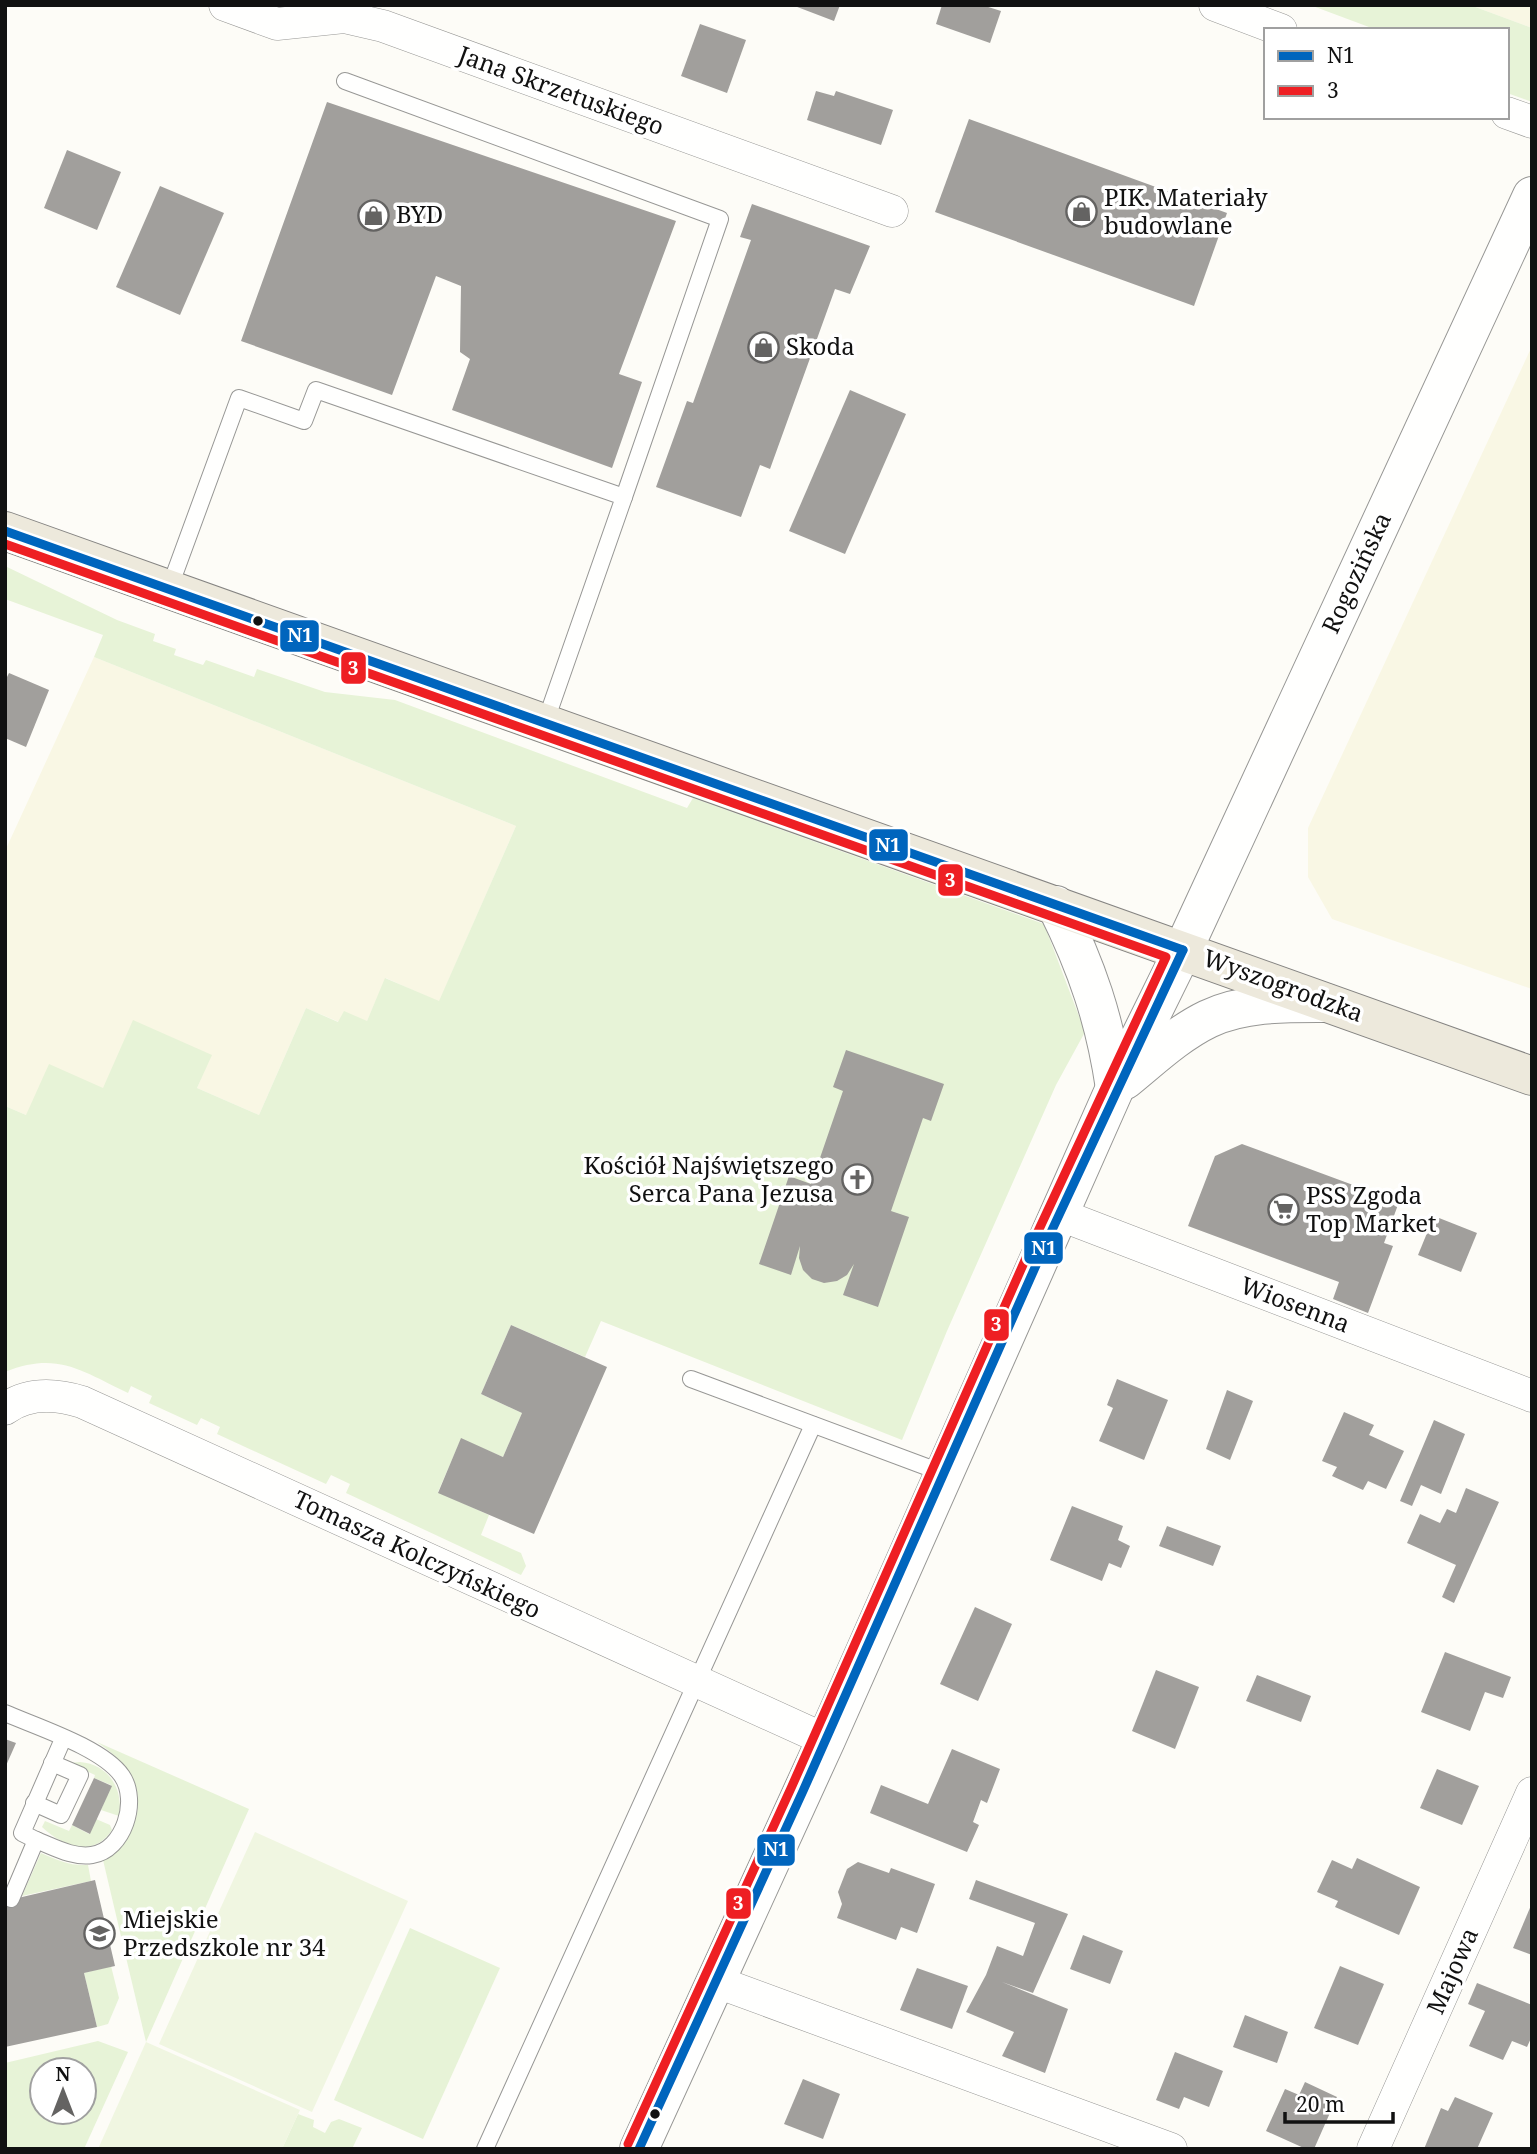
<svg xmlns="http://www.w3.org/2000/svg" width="1537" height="2154" viewBox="0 0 1537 2154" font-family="'Noto Serif',serif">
	<rect width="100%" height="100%" fill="#fdfcf7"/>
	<g fill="#f9f7e4">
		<path d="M1470 5H1532V28Z"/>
		<path d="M1532 346V989L1332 919 1308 877V828Z"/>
		<path d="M94 657 516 826 439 1002 386 978 367 1021 339 1022 306 1008 259 1115 197 1088 211 1055 103 1088 26 1115 5 1106V851Z"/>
	</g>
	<g fill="#e7f3d7" fill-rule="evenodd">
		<path d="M1310 5H1470L1532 28V102L1507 93V30H1377Z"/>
		<path d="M5 566 117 620 155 634 153 641 176 649 174 655 203 665 206 660 254 677 257 669 325 692 395 700 687 808 693 798 1044 924 1085 1032 1056 1085 947 1331 902 1440 601 1321 585 1357 511 1325 481 1394 522 1413 503 1457 461 1439 438 1492 489 1515 481 1535 521 1553 526 1566 521 1575 346 1493 350 1484 331 1475 326 1484 217 1434 220 1427 201 1418 197 1425 149 1403 152 1396 131 1386 128 1393C81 1371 58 1351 5 1372V1106L26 1115 49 1064 103 1088 133 1020 212 1055 197 1088 259 1115 306 1008 338 1022 344 1011 367 1021 385 978 439 1001 516 826 94 657 103 635 5 599Z"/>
		<path d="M97 1742 249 1809 146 2042 103 1860C130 1846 146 1811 134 1781 127 1764 111 1752 97 1742Z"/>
		<path d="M80 1762C108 1764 124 1789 119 1816L101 1810 111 1785 94 1778 95 1775 69 1763Z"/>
		<path d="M96 1819 110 1825 112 1830C93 1859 62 1846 42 1827L45 1821 69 1831 72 1825 89 1834Z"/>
		<path d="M41 1853C58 1860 69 1866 88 1865L91 1881 22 1896Z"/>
		<path d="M410 1928 500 1968 423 2139 334 2100Z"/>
		<path d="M111 1966 119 1998 108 2024 97 2027 84 1973Z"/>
		<path d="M98 2041 128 2052 84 2149H5V2063ZM42 2070H84V2112H42Z"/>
		<path d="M298 2114 314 2120 313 2127 325 2133 331 2122 339 2119 362 2128 352 2149H282Z"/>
	</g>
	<g fill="#f0f6e1">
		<path d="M255 1832 408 1901 312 2112 159 2044Z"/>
		<path d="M146 2042 300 2110 282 2149H98Z"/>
	</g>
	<g fill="#a19f9c">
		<path d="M792 5H840L834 21Z"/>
		<path d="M942 5H982L1001 11 990 43 936 24Z"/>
		<path d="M700 24 746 40 727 93 681 76Z"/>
		<path d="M816 91 834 96 836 91 893 110 881 145 807 120Z"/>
		<path d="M327 102 676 221 619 374 642 382 612 468 452 410 470 359 460 352 461 286 436 276 392 395 241 341Z"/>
		<path d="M969 119 1227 213 1194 306 935 212Z"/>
		<path d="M67 150 121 172 97 230 44 208Z"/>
		<path d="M160 186 224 213 180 315 116 287Z"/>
		<path d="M752 204 870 246 850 294 835 289 770 469 760 465 741 517 656 487 687 401 693 403 751 240 740 237Z"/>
		<path d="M850 390 906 414 845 554 789 531Z"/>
		<path d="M9 673 49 690 26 747 5 738V681Z"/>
		<path d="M846 1050 944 1084 931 1121 923 1118 891 1211 909 1217 878 1307 843 1295 854 1264 847 1275 837 1281 824 1283 812 1279 803 1270 799 1258 800 1246 791 1275 759 1264 789 1176 811 1184 843 1091 833 1087Z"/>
		<path d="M1242 1144 1399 1202 1384 1243 1393 1246 1368 1313 1333 1299 1339 1282 1188 1226 1215 1156Z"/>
		<path d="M1434 1216 1477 1233 1461 1272 1418 1255Z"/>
		<path d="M511 1325 607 1367 534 1534 438 1493 461 1438 503 1457 522 1413 481 1394Z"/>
		<path d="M1117 1379 1168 1400 1144 1460 1099 1441 1113 1408 1107 1405Z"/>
		<path d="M1227 1390 1253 1401 1230 1460 1206 1449Z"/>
		<path d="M1344 1412 1374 1425 1369 1435 1404 1451 1386 1489 1368 1481 1363 1490 1332 1476 1337 1467 1322 1461Z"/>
		<path d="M1434 1420 1465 1434 1441 1494 1421 1485 1412 1506 1400 1501Z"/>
		<path d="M1466 1488 1499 1502 1454 1603 1442 1597 1456 1565 1407 1543 1420 1514 1440 1523 1447 1509 1456 1513Z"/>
		<path d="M1072 1506 1123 1526 1118 1540 1130 1546 1121 1568 1109 1563 1102 1581 1050 1560Z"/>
		<path d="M1167 1526 1221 1546 1213 1566 1159 1546Z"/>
		<path d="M975 1607 1012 1624 978 1701 940 1684Z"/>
		<path d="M1445 1652 1511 1677 1503 1698 1485 1692 1470 1731 1421 1712Z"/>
		<path d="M1156 1670 1199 1687 1175 1749 1132 1731Z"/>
		<path d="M1257 1675 1311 1696 1301 1722 1246 1701Z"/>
		<path d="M5 1739 16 1743 5 1768Z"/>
		<path d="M952 1749 1000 1769 987 1803 981 1800 973 1822 979 1825 967 1852 870 1813 881 1785 928 1804Z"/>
		<path d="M1437 1769 1479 1786 1462 1825 1420 1808Z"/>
		<path d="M94 1778 112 1786 90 1834 72 1825Z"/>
		<path d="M1357 1858 1420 1887 1399 1935 1335 1907 1338 1901 1317 1892 1332 1860 1352 1869Z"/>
		<path d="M858 1862 889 1873 891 1868 935 1884 917 1933 901 1927 896 1940 837 1918 842 1904 838 1892 847 1869Z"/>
		<path d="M95 1880 115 1966 84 1973 97 2027 5 2047V1901Z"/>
		<path d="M976 1880 1068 1914 1033 1993 1002 1982 1068 2009 1045 2073 1002 2056 1014 2032 966 2012 986 1975 997 1946 1023 1956 1035 1923 969 1899Z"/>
		<path d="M1532 1903V1955L1513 1948Z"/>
		<path d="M1083 1935 1123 1951 1110 1984 1070 1969Z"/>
		<path d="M1340 1966 1384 1984 1358 2045 1314 2028Z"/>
		<path d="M917 1968 968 1986 952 2029 900 2010Z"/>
		<path d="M1477 1983 1532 2005V2036L1527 2047 1512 2041 1503 2060 1469 2046 1485 2011 1468 2004Z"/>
		<path d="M1245 2015 1288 2032 1277 2063 1233 2047Z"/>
		<path d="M1175 2052 1223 2071 1209 2107 1184 2097 1179 2109 1156 2100Z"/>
		<path d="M803 2079 840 2094 823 2139 784 2124Z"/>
		<path d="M1305 2082 1337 2097 1314 2149H1306L1266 2131 1285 2089 1299 2095Z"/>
		<path d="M1455 2097 1493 2113 1477 2149H1424L1441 2108 1448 2111Z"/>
	</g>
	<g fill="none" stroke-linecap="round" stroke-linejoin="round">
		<defs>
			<g id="service">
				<path d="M345 81 720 219 624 497"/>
				<path d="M169 589 239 398 304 421 316 390 624 497 545 723"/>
				<path d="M691 1379 943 1473"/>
				<path d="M5 1713C37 1727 103 1748 122 1776 139 1801 124 1850 92 1855 73 1858 54 1847 36 1840L11 1899"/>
				<path d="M34 1803 61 1815 80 1775 52 1763"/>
				<path d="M36 1840 22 1833 63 1739"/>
				<path d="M485 2149 813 1425"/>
			</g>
			<g id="minor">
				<path d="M225 5 277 24 344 17 383 26 892 211"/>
				<path d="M1215 5 1281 30"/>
				<path d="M1507 113 1532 122"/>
				<path d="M1058 1214 1532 1396"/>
				<path d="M5 1409C28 1392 56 1394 82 1402L826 1740"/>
				<path d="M717 1982 1171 2149"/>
				<path d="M1373 2149 1532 1793"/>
			</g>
			<g id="tertiary">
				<path d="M1056 905C1087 967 1105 1020 1115 1088"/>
				<path d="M1125 1080C1151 1059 1177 1034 1208 1019 1244 1002 1287 1003 1326 1003"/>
				<path d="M639 2149 826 1740 1115 1088 1183 950 1532 196"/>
			</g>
			<path id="primary" d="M5 531 1532 1076"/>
		</defs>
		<use href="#service" stroke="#979795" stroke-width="18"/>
		<use href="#minor" stroke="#979795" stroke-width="33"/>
		<use href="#tertiary" stroke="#979795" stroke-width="40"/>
		<use href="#primary" stroke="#858482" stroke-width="40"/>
		<use href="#service" stroke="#fffffe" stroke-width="16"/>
		<use href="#minor" stroke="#fffffe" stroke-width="32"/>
		<use href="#tertiary" stroke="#fffffe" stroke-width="38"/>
		<use href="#primary" stroke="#ede9dc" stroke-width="38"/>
		<defs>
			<g id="bus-1">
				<path d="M5 531 1183 950"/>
				<path d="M639 2149 803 1791 1045 1245 1183 950"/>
			</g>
			<path id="bus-2" d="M5 544 1166 957 1034 1240 792 1786 628 2144"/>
		</defs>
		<use href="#bus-1" stroke="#fff" stroke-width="14"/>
		<use href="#bus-2" stroke="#fff" stroke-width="14"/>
		<use href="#bus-1" stroke="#0065bd" stroke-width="9"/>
		<use href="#bus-2" stroke="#ee1f23" stroke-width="9"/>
	</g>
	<defs>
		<symbol id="shop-ring" viewBox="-11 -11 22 22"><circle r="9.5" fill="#fff" stroke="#646362" stroke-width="1.5"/><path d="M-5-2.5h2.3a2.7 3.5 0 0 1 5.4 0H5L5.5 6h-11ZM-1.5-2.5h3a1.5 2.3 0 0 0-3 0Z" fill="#646362"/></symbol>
		<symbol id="church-ring" viewBox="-11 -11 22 22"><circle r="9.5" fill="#fff" stroke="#646362" stroke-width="1.5"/><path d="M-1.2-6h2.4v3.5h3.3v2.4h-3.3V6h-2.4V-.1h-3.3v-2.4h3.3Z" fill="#646362"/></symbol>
		<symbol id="supermarket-ring" viewBox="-11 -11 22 22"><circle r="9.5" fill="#fff" stroke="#646362" stroke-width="1.5"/><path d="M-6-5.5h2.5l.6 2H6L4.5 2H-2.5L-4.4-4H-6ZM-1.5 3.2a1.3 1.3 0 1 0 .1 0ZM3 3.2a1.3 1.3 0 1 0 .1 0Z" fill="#646362"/></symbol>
		<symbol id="school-ring" viewBox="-11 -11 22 22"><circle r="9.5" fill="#fff" stroke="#646362" stroke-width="1.5"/><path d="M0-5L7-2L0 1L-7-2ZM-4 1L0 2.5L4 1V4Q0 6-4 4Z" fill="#646362"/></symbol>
	</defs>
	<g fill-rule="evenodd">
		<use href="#shop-ring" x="1064" y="194" width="35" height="35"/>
		<use href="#shop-ring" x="356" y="198" width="35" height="35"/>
		<use href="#shop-ring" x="746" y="330" width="35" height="35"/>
		<use href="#church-ring" x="840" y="1162" width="35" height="35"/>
		<use href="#supermarket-ring" x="1266" y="1192" width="35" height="35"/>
		<use href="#school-ring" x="82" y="1916" width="35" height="35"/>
	</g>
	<g fill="#111" stroke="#fff" stroke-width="2.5">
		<circle cx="258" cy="621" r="6"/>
		<circle cx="655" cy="2114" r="6"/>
	</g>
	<g text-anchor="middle" stroke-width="7" stroke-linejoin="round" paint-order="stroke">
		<g font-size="24" fill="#111" stroke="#fff">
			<text transform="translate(561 91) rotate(20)" y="8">Jana Skrzetuskiego</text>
			<text transform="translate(1357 573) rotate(-65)" y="8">Rogozińska</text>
			<text transform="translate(1283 986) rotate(20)" y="8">Wyszogrodzka</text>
			<text transform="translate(1295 1305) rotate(21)" y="8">Wiosenna</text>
			<text transform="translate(417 1555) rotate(25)" y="8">Tomasza Kolczyńskiego</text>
			<text transform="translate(1453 1971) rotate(-66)" y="8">Majowa</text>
		</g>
		<g font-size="24" fill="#111" stroke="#fff" text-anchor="start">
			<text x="1104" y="206">PIK. Materiały<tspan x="1104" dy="28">budowlane</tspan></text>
			<text x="396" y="223">BYD</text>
			<text x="786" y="355">Skoda</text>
			<text x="834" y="1174" text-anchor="end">Kościół Najświętszego<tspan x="834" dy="28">Serca Pana Jezusa</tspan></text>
			<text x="1306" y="1204">PSS Zgoda<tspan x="1306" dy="28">Top Market</tspan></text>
			<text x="123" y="1928">Miejskie<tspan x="123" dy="28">Przedszkole nr 34</tspan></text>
		</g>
	</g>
	<g stroke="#fff" stroke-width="2.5">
		<rect x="279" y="619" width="41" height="34" rx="7" fill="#0065bd"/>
		<rect x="340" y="651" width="27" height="34" rx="7" fill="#ee1f23"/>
		<rect x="868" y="828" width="41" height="34" rx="7" fill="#0065bd"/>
		<rect x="937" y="863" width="27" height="34" rx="7" fill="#ee1f23"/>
		<rect x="1023" y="1231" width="41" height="34" rx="7" fill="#0065bd"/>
		<rect x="983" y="1308" width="27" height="34" rx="7" fill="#ee1f23"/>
		<rect x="756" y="1833" width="40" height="34" rx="7" fill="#0065bd"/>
		<rect x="725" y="1887" width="27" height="33" rx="7" fill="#ee1f23"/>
	</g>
	<g font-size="19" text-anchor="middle" font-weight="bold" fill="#fff">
		<text x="300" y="642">N1</text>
		<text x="353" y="675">3</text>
		<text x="888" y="852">N1</text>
		<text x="950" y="887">3</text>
		<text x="1044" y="1255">N1</text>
		<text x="996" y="1331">3</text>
		<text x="776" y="1856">N1</text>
		<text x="738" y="1910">3</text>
	</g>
	<rect width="1537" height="2154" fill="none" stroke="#111111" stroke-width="14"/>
	<rect x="1264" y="28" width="245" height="91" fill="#ffffff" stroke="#a0a0a0" stroke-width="2"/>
	<rect x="1278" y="51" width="35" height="10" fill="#0065bd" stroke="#a0a0a0" stroke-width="2"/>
	<text x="1327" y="63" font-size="21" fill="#111111">N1</text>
	<rect x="1278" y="86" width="35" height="10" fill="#ee1f23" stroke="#a0a0a0" stroke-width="2"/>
	<text x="1327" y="98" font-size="21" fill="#111111">3</text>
	<g transform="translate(63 2091)"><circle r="33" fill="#ffffff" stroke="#a0a0a0" stroke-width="2"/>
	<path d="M0-5L12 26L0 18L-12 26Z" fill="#646362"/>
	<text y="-10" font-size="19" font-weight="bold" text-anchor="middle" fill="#111111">N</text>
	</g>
	<path d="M1285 2112v10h108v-10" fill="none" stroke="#111111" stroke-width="3.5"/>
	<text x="1296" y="2112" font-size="21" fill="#111111" stroke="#ffffff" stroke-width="5" paint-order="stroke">20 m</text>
</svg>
